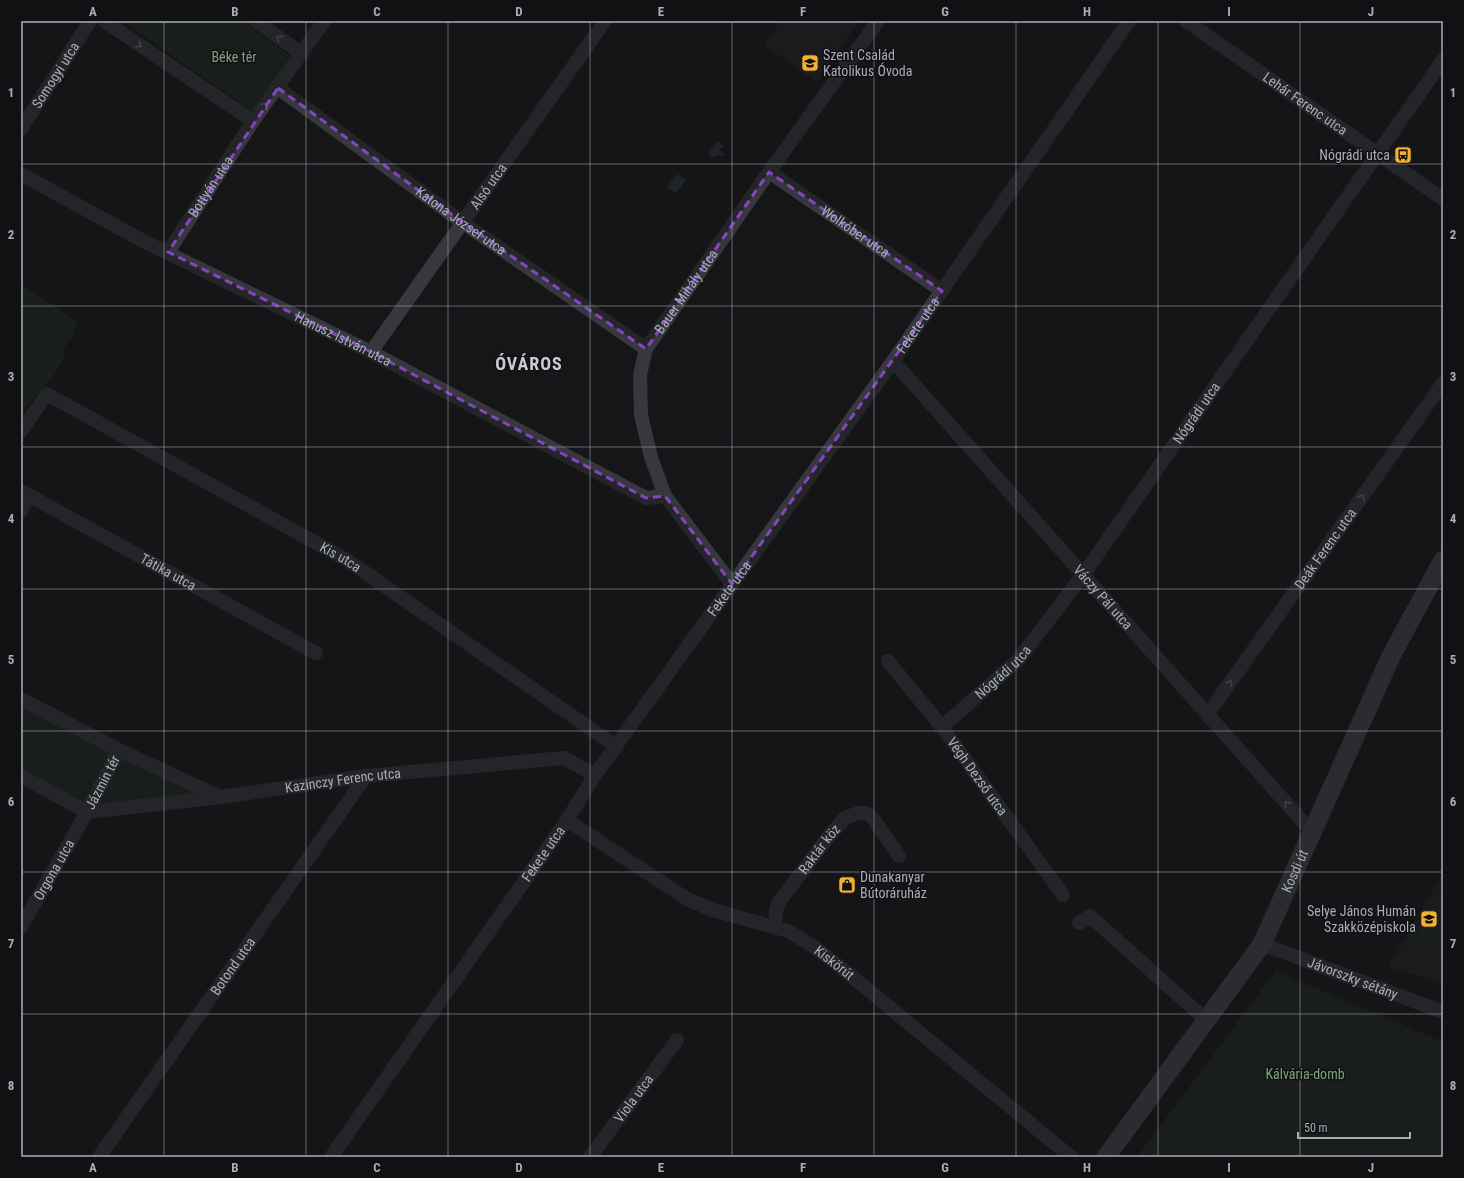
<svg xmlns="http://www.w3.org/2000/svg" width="1464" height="1178" viewBox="0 0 1464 1178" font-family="'Roboto Condensed',sans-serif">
	<rect width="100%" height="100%" fill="#161618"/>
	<g fill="#222225">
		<path d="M781 21H859L817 82 764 45Z"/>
		<path d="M1443 872V983L1388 967Z"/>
	</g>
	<g fill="#1e261f">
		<path d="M122 21H243L290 56 252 111Z"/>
		<path d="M21 284 78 322 71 339 63 350 65 355 52 378 32 400 21 417Z"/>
		<path d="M21 699 221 797 87 812 21 776Z"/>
		<path d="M1438 896 1443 898V958L1409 945Z"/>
		<path d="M1276 971 1443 1042V1157H1137Z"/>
	</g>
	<g fill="#2c353c">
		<path d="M717 142H719L725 147 720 148V150L724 154V156H716L712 158 708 154 709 151Z"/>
		<path d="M677 174 686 180 676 193 667 187Z"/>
	</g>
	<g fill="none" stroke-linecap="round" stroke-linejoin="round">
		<g stroke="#37383d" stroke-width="14">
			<path d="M104 21 253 121"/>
			<path d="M256 21 302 54"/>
			<path id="s1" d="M1186 21 1443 199"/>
			<path id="s2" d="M278 88 462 222 646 349"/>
			<path id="s3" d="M21 129 90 21"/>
			<path id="s4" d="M769 172 942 291"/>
			<path id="s5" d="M21 174 145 242 371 352 646 498 665 496"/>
			<path id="s6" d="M168 252 253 121 324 21"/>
			<path id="s7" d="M371 352 605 21"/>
			<path id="s8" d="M893 361 1313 833"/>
			<path id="s9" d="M21 431 47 394 347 560 617 747"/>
			<path id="s10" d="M21 491 316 653"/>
			<path d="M21 511 29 496"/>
			<path id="s11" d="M732 584 665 496 651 457 641 415 640 375 646 349 769 172 878 21"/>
			<path id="s12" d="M888 661 942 727 1063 895"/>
			<path d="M21 699 119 750 220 797"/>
			<path id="s13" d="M1207 715 1443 383"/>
			<path id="s14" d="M942 727 1018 660 1083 575 1443 60"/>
			<path d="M21 776 87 812"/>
			<path id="s15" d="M87 812 221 797 366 776 564 758 595 775"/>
			<path id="s16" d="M567 820 687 899 713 910 788 931 813 946 844 970 1071 1157"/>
			<path d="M1079 923 1090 916 1206 1020"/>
			<path id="s17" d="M21 927 87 812 119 750"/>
			<path id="s18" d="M775 927 776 911 779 902 828 837 845 818 858 813H866L872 817 899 856"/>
			<path id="s19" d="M1262 944 1443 1012"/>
			<path id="s20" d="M99 1157 366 776"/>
			<path id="s21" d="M331 1157 567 820 595 775 893 361 1129 21"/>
			<path id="s22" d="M590 1157 677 1040"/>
		</g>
		<path stroke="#45474d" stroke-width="19" id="s23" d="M1106 1157 1262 944 1391 656 1443 560"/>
	</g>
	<defs><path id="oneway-chevron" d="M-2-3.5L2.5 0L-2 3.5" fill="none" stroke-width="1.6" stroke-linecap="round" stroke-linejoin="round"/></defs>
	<g stroke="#757881">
		<use href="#oneway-chevron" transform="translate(279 38) rotate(-144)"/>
		<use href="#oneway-chevron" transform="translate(139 45) rotate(34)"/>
		<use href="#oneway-chevron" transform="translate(265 105) rotate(-54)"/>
		<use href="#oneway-chevron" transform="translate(1362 497) rotate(-55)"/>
		<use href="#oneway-chevron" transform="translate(1230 683) rotate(-55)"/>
		<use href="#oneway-chevron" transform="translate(1287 804) rotate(-132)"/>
	</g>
	<path d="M0 0H1464V1178H0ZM278 88 462 222 646 349 769 172 942 291 732 584 665 496 646 498 371 352 168 252Z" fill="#161618" fill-opacity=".55" fill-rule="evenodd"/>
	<path fill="none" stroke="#8446be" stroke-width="3" stroke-dasharray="8 5" stroke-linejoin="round" d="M278 88 462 222 646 349 769 172 942 291 732 584 665 496 646 498 371 352 168 252Z"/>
	<path fill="none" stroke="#a8adb8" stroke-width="1" stroke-opacity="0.55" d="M164 21V1157M306 21V1157M448 21V1157M590 21V1157M732 21V1157M874 21V1157M1016 21V1157M1158 21V1157M1300 21V1157M21 164H1443M21 306H1443M21 447H1443M21 589H1443M21 731H1443M21 872H1443M21 1014H1443"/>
	<defs>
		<symbol id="school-square" viewBox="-11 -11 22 22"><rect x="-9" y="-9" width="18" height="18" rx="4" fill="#f2b134" stroke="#111113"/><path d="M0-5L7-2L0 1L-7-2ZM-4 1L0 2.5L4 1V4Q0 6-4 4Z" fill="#111"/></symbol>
		<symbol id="bus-square" viewBox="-11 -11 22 22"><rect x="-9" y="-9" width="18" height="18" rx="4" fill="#f2b134" stroke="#111113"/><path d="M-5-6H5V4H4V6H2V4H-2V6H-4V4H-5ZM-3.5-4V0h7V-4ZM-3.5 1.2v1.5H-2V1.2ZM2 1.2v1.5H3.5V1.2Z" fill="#111"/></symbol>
		<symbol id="shop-square" viewBox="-11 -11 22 22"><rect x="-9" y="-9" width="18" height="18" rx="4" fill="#f2b134" stroke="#111113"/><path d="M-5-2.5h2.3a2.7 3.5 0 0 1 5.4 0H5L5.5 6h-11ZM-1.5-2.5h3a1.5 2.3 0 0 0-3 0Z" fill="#111"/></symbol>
	</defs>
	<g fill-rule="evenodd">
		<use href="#school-square" x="800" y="53" width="20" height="20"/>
		<use href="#bus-square" x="1393" y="145" width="20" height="20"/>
		<use href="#shop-square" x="837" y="875" width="20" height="20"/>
		<use href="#school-square" x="1419" y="909" width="20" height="20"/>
	</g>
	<g text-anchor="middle" stroke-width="3" stroke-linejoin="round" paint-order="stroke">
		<g font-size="14" fill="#a8adb8" stroke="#111113" text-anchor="start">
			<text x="823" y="60">Szent Család<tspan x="823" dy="16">Katolikus Óvoda</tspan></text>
			<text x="1390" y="160" text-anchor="end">Nógrádi utca</text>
			<text x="860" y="882">Dunakanyar<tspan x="860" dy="16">Bútoráruház</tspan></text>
			<text x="1416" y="916" text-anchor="end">Selye János Humán<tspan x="1416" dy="16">Szakközépiskola</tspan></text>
		</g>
		<g font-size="14" fill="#7fa381" stroke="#111113">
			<text x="234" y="62">Béke tér</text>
			<text x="1305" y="1079">Kálvária-domb</text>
		</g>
		<g font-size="14" fill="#a8adb8" stroke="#111113">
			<text dy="5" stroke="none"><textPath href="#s3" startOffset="64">Somogyi utca</textPath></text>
			<text dy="5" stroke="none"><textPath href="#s1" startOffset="145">Lehár Ferenc utca</textPath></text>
			<text dy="5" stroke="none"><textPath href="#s7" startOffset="203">Alsó utca</textPath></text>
			<text dy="5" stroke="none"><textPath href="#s6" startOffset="78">Bottyán utca</textPath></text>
			<text dy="5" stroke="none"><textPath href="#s2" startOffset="226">Katona József utca</textPath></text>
			<text dy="5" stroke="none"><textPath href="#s4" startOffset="105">Wolkóber utca</textPath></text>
			<text dy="5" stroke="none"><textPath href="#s11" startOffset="332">Bauer Mihály utca</textPath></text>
			<text dy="5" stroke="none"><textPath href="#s21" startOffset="1018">Fekete utca</textPath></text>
			<text dy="5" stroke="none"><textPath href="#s5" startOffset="362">Hanusz István utca</textPath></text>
			<text dy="5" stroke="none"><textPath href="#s14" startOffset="406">Nógrádi utca</textPath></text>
			<text dy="5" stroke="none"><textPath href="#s13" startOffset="204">Deák Ferenc utca</textPath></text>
			<text dy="5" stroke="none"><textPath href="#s9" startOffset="381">Kis utca</textPath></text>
			<text dy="5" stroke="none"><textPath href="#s10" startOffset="168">Tátika utca</textPath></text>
			<text dy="5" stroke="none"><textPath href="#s21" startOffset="694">Fekete utca</textPath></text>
			<text dy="5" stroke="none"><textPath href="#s8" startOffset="316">Váczy Pál utca</textPath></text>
			<text dy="5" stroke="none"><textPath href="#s14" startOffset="82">Nógrádi utca</textPath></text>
			<text dy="5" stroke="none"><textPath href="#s12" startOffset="146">Végh Dezső utca</textPath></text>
			<text dy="5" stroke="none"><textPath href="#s17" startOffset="166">Jázmin tér</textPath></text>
			<text dy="5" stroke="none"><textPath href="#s15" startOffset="258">Kazinczy Ferenc utca</textPath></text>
			<text dy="5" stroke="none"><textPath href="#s18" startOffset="92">Raktár köz</textPath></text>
			<text dy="5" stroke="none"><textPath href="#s21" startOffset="370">Fekete utca</textPath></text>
			<text dy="5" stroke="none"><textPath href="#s17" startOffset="66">Orgona utca</textPath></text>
			<text dy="5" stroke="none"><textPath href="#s23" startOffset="344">Kosdi út</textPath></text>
			<text dy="5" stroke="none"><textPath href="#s16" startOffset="306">Kiskörút</textPath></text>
			<text dy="5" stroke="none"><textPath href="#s20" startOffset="233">Botond utca</textPath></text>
			<text dy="5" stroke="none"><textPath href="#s19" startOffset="97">Jávorszky sétány</textPath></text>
			<text dy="5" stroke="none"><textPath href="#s22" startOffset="73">Viola utca</textPath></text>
		</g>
		<g font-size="18" font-weight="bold" letter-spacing="1" fill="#c9ccd4" stroke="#111113">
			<text x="529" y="370">ÓVÁROS</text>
		</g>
	</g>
	<rect width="1464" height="1178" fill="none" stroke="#111113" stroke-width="44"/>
	<path d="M1298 1132v6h112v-6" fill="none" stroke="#a8adb8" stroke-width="2"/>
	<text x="1304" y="1132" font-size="12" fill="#a8adb8" stroke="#111113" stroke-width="3" paint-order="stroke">50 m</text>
	<rect x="22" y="22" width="1420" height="1134" fill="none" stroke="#a8adb8" stroke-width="1.5"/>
	<g font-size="13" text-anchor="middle" font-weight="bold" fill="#a8adb8">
		<text x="93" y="16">A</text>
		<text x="235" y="16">B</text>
		<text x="377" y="16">C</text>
		<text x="519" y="16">D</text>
		<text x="661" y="16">E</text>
		<text x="803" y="16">F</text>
		<text x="945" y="16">G</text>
		<text x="1087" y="16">H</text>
		<text x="1229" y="16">I</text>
		<text x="1371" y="16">J</text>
		<text x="11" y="97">1</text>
		<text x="1453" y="97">1</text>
		<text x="11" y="239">2</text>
		<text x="1453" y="239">2</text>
		<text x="11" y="381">3</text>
		<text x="1453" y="381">3</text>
		<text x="11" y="523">4</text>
		<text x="1453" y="523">4</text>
		<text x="11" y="664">5</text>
		<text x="1453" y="664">5</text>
		<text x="11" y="806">6</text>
		<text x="1453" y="806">6</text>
		<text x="11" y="948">7</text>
		<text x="1453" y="948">7</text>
		<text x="11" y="1090">8</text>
		<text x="1453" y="1090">8</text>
		<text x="93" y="1172">A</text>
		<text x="235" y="1172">B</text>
		<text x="377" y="1172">C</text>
		<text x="519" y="1172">D</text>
		<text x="661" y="1172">E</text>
		<text x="803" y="1172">F</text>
		<text x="945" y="1172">G</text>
		<text x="1087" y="1172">H</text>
		<text x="1229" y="1172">I</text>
		<text x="1371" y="1172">J</text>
	</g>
</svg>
